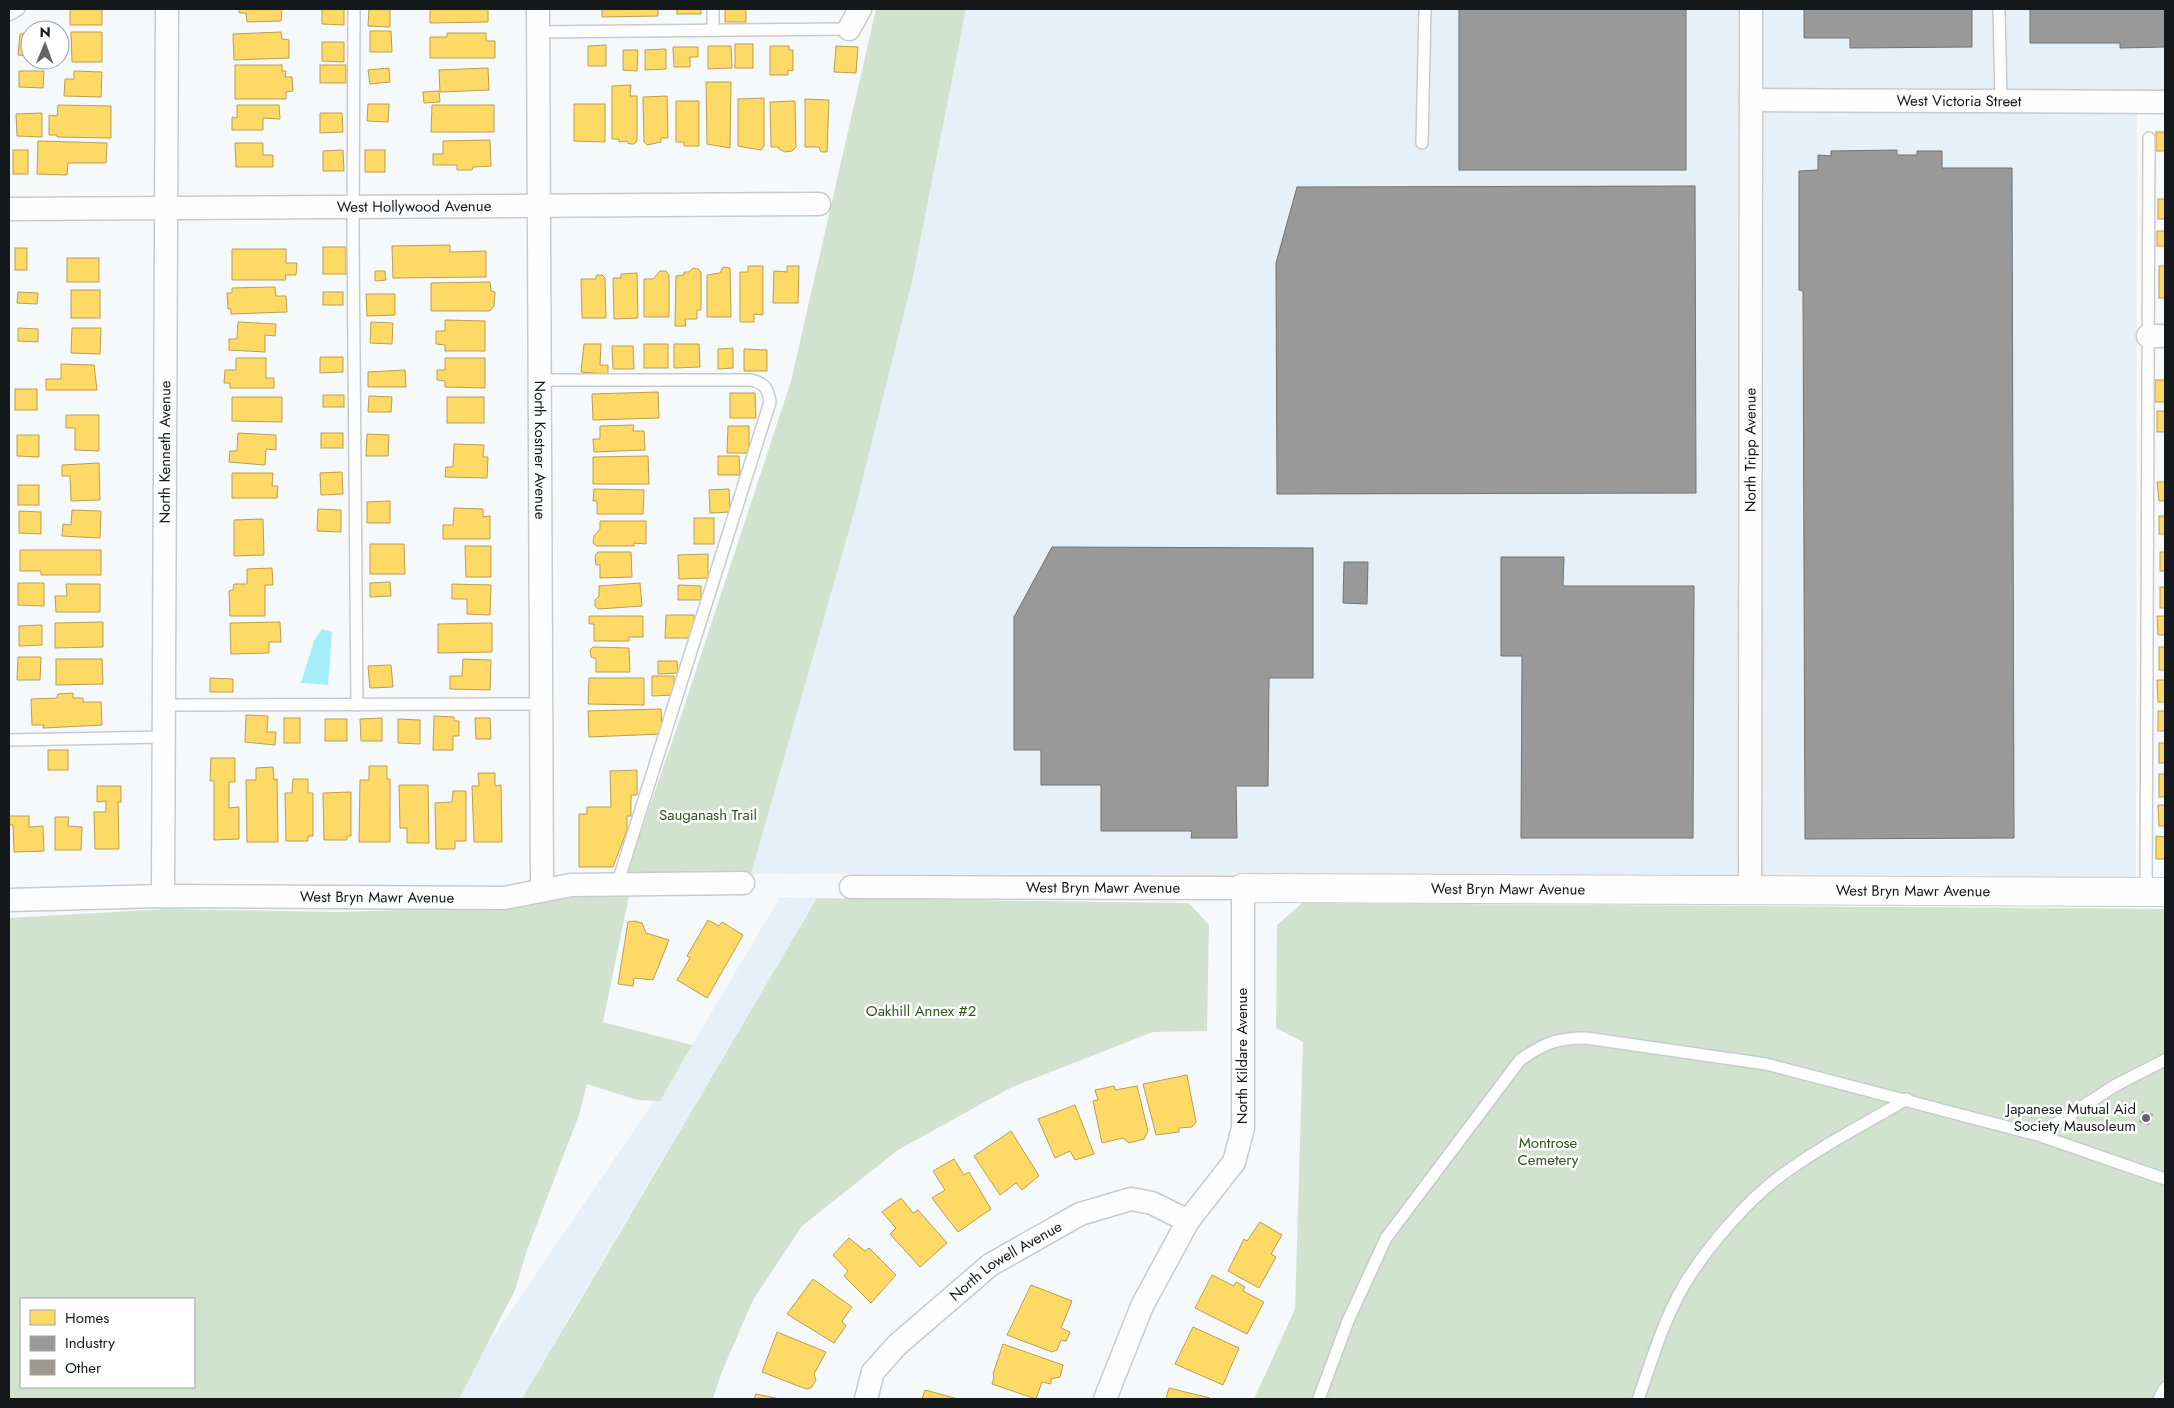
<svg xmlns="http://www.w3.org/2000/svg" width="2174" height="1408" viewBox="0 0 2174 1408" font-family="Jost,sans-serif">
	<rect width="100%" height="100%" fill="#f6f9fc"/>
	<g fill="#e5f0f8">
		<path d="M966 9H2165V107L2137 108 2136 878 751 874 857 502 913 277Z"/>
		<path d="M780 897 817 898 566 1322 565 1399H451L692 1045Z"/>
	</g>
	<g fill="#d1e3ce" fill-rule="evenodd">
		<path d="M876 9H966L913 277 857 502 751 874 627 872 682 713 791 381Z"/>
		<path d="M546 895 629 896 603 1022 692 1045 660 1101 637 1100 587 1084 579 1115 527 1250 515 1290 459 1399H9V918L167 909 339 912 520 906ZM21 1299H194V1387H21Z"/>
		<path d="M817 898 1189 903 1209 925 1207 1031 1153 1032 1012 1087 898 1150 802 1226 753 1300 721 1374 713 1399H522Z"/>
		<path d="M1302 903 2165 909V1399H1254L1295 1309 1303 1042 1276 1028 1277 925Z"/>
	</g>
	<path fill="#a3eef8" d="M322 629 332 632 328 685 301 683 314 641Z"/>
	<g fill="#ffd966" stroke="#b99f50">
		<rect x="70" y="9" width="32" height="16"/>
		<path d="M239 9H282L281 21 247 22 246 13H239Z"/>
		<path d="M322 9H344V25L322 24Z"/>
		<path d="M369 9H390V27L368 26Z"/>
		<path d="M430 9H488V22L430 23Z"/>
		<path d="M602 9H658V16L602 17Z"/>
		<rect x="677" y="9" width="24" height="5"/>
		<rect x="725" y="9" width="21" height="13"/>
		<path d="M370 31H391L392 52H370Z"/>
		<path d="M71 32H102V62H72Z"/>
		<path d="M281 32 282 39 289 40V58L234 60 233 34Z"/>
		<path d="M447 33H486V41H495V58H430V37H447Z"/>
		<path d="M20 34H30V56L18 55Z"/>
		<path d="M322 42H344V62L322 61Z"/>
		<rect x="735" y="44" width="18" height="24"/>
		<path d="M606 45V66H588V46Z"/>
		<path d="M708 46H731L732 68 708 69Z"/>
		<path d="M770 46H789V50H793V71L788 70V75H770Z"/>
		<path d="M836 46 858 47 856 73 834 72Z"/>
		<path d="M673 47H698V57H690V67H674Z"/>
		<path d="M666 49V69L645 70V50Z"/>
		<path d="M623 50H638L637 71 623 70Z"/>
		<path d="M235 65H282V71H286L285 77H292L293 91 286 92V99H235Z"/>
		<rect x="320" y="65" width="26" height="18"/>
		<path d="M389 68 390 82 370 84 368 70Z"/>
		<path d="M488 68 489 90 440 92 439 70Z"/>
		<path d="M19 71H44L43 88 19 87Z"/>
		<path d="M74 71 102 72 101 97 64 96 65 79H74Z"/>
		<path d="M706 82H731L730 148 707 144Z"/>
		<path d="M631 85 630 96H637V141L634 144H629L626 141 619 142V139H612V86Z"/>
		<path d="M439 91 440 102 424 103 423 92Z"/>
		<path d="M667 96 668 138H661V142L647 145 644 142 643 97Z"/>
		<path d="M764 98V146L761 150 738 146V99Z"/>
		<path d="M805 99 829 100 827 152H821L819 147H805Z"/>
		<path d="M676 101H699V146H684V142H676Z"/>
		<path d="M795 101 796 147 792 151 785 152 779 149V147H771L770 102Z"/>
		<path d="M368 104H389L388 122 367 121Z"/>
		<path d="M574 104H605V142L574 141Z"/>
		<path d="M58 105 111 106V138L57 137V135H49V115L57 116Z"/>
		<path d="M237 105H279L280 119 263 118V130H232V117L237 118Z"/>
		<path d="M432 105H494V132H431Z"/>
		<path d="M42 113V137L17 136 16 114Z"/>
		<path d="M320 113H342L343 132 320 133Z"/>
		<rect x="2156" y="132" width="9" height="19"/>
		<path d="M490 140 491 166 473 167 472 170H457V165H433V154H443V141Z"/>
		<path d="M38 141 107 143 106 163H68L67 175 37 174Z"/>
		<path d="M235 143H263V155H273V167H236Z"/>
		<rect x="13" y="150" width="15" height="24"/>
		<path d="M343 150 344 171H323V151Z"/>
		<rect x="365" y="150" width="20" height="22"/>
		<rect x="2158" y="199" width="7" height="20"/>
		<rect x="2157" y="231" width="8" height="15"/>
		<path d="M450 245V252L486 251V277L393 278 392 246Z"/>
		<rect x="323" y="247" width="23" height="27"/>
		<rect x="15" y="248" width="12" height="22"/>
		<path d="M232 249H286V263H297L296 275H285L286 280H232Z"/>
		<rect x="67" y="258" width="32" height="24"/>
		<path d="M748 266H763V315L754 314V322H740V272H748Z"/>
		<path d="M787 266H799L798 303H773L774 271 787 272Z"/>
		<rect x="2159" y="266" width="6" height="32"/>
		<path d="M723 267 730 268 731 317H707V275L720 273Z"/>
		<path d="M693 268 698 269 701 272V310H697V319H685L686 326H675L676 276 684 275V272H689Z"/>
		<path d="M375 271H385L386 280 375 281Z"/>
		<path d="M660 271H666L669 275V317H644V279H653Z"/>
		<path d="M637 273 638 318 614 319 613 278H621V274Z"/>
		<path d="M597 275H602L605 278 606 318H582L581 279H595Z"/>
		<path d="M490 282 491 291 495 292 494 306 490 311H431V283Z"/>
		<path d="M275 287 276 296H286L287 312 231 314V309H228L227 293H232V288Z"/>
		<rect x="71" y="290" width="29" height="28"/>
		<path d="M18 292 38 293 37 304 17 303Z"/>
		<rect x="323" y="292" width="20" height="13"/>
		<path d="M366 294H395V315L367 316Z"/>
		<path d="M445 320 485 321V351H445V345L436 344V331H445Z"/>
		<path d="M238 322 276 324 275 336 265 335V352L229 350V339H237Z"/>
		<path d="M371 322 393 323 392 344 370 343Z"/>
		<path d="M18 328 38 329V342L18 341Z"/>
		<path d="M72 328H101L100 354 71 353Z"/>
		<path d="M584 344H601L600 365H608V374L581 372Z"/>
		<rect x="644" y="344" width="24" height="24"/>
		<path d="M674 344H699L700 367 674 368Z"/>
		<path d="M612 346H633L634 369H613Z"/>
		<path d="M733 348V368L718 369V349Z"/>
		<path d="M744 349 767 350V371H744Z"/>
		<path d="M320 357H343V372L320 373Z"/>
		<path d="M236 358H266V378H274V388H230V383H224L225 370H236Z"/>
		<path d="M445 358H485V388L445 387V381L437 380V370H445Z"/>
		<path d="M61 364 94 365 97 390H46V379H61Z"/>
		<path d="M405 370 406 387H368V372Z"/>
		<rect x="2155" y="380" width="10" height="22"/>
		<rect x="15" y="389" width="22" height="21"/>
		<path d="M658 392 659 418 593 420 592 394Z"/>
		<path d="M730 393H755L756 418H730Z"/>
		<rect x="323" y="395" width="21" height="12"/>
		<path d="M369 396 392 397 391 412H368Z"/>
		<path d="M232 397H282V422L232 421Z"/>
		<rect x="447" y="397" width="37" height="26"/>
		<rect x="2157" y="411" width="8" height="21"/>
		<path d="M66 415H99V451L75 450V428H66Z"/>
		<path d="M634 425 633 431H644L645 450 594 452 593 439H600V426Z"/>
		<path d="M728 426H749V453H727Z"/>
		<path d="M238 433 276 435V450L266 449 265 465 229 462 230 451H237Z"/>
		<rect x="321" y="433" width="22" height="15"/>
		<path d="M367 434 389 435 388 456H366Z"/>
		<path d="M17 435H39V457L17 456Z"/>
		<path d="M454 444 484 445 483 457H488L487 478 445 477 446 467H453Z"/>
		<path d="M648 456 649 484H593V457Z"/>
		<path d="M718 456H739L740 475H718Z"/>
		<path d="M99 463 100 500 71 501 70 476H62V465Z"/>
		<path d="M342 472 343 494 321 495 320 473Z"/>
		<path d="M232 473H273L272 486H278L277 498H232Z"/>
		<path d="M2157 482H2165V501H2159Z"/>
		<rect x="18" y="485" width="21" height="20"/>
		<path d="M594 489 644 490 643 514H597V501H593Z"/>
		<path d="M729 489 730 512 710 513 709 490Z"/>
		<path d="M390 501V523H367V502Z"/>
		<path d="M454 508 483 509V517L490 516V539H443V525H453Z"/>
		<path d="M318 509 341 510V532L317 531Z"/>
		<path d="M72 510 101 511 100 538 62 536 63 524 71 525Z"/>
		<path d="M19 511 41 512V534L19 533Z"/>
		<rect x="2159" y="516" width="6" height="18"/>
		<rect x="694" y="518" width="20" height="26"/>
		<path d="M263 519 264 555 234 556V520Z"/>
		<path d="M600 521H646V544L634 543V546H597L593 543 594 536 600 529Z"/>
		<path d="M370 544H404L405 574H370Z"/>
		<path d="M465 546H491V577H466Z"/>
		<path d="M20 550H101V575H41V571H20Z"/>
		<path d="M598 552H631L632 577 600 578V565H596L595 556Z"/>
		<rect x="2160" y="552" width="5" height="19"/>
		<path d="M708 554V578L679 579 678 555Z"/>
		<path d="M272 568 273 585H265V616H230L229 591 233 590 234 584H247V569Z"/>
		<path d="M390 582 391 596 370 597V583Z"/>
		<path d="M18 583H44V606L18 605Z"/>
		<path d="M640 583 642 606 598 609 595 606V600L599 596V586Z"/>
		<path d="M66 584H100V612H56L55 596H67Z"/>
		<path d="M452 584 491 585 490 615 467 614V599H452Z"/>
		<path d="M678 585 701 586V600H678Z"/>
		<rect x="2160" y="587" width="5" height="21"/>
		<path d="M666 615H694V638H665Z"/>
		<path d="M589 616H643V637H629V641H594V624H589Z"/>
		<path d="M2157 616H2165V635H2158Z"/>
		<path d="M103 622V647L55 648V623Z"/>
		<path d="M280 622 281 642H269V653L231 654 230 623Z"/>
		<path d="M492 623V652L438 653V624Z"/>
		<path d="M42 625V645L19 646V626Z"/>
		<path d="M593 647 629 648 630 672H596V659L591 657 590 650Z"/>
		<rect x="2159" y="647" width="6" height="23"/>
		<path d="M18 657H41L40 680H17Z"/>
		<path d="M56 659H102L103 684 56 685Z"/>
		<path d="M463 659 491 660 490 690 450 689V676H462Z"/>
		<path d="M658 661H677L678 673 658 674Z"/>
		<path d="M391 665 393 687 370 688 368 666Z"/>
		<path d="M652 676H674V695L652 696Z"/>
		<path d="M210 678 233 679V692H210Z"/>
		<path d="M589 678H644V705L588 704Z"/>
		<path d="M2157 680H2165V702H2158Z"/>
		<path d="M73 693V698H83V702H101L102 725 43 728 44 725H32L31 699 57 698 58 694Z"/>
		<path d="M661 709 662 734 589 737 588 711Z"/>
		<rect x="2158" y="711" width="7" height="20"/>
		<path d="M246 715 268 716 267 732H276L275 745 245 742Z"/>
		<path d="M434 716 454 717V721H459V736H453V750H433Z"/>
		<rect x="284" y="718" width="16" height="25"/>
		<path d="M382 718V741H361L360 719Z"/>
		<path d="M475 718H490L491 739H476Z"/>
		<rect x="325" y="719" width="22" height="22"/>
		<path d="M398 719 420 720V744L398 743Z"/>
		<rect x="2159" y="743" width="6" height="20"/>
		<rect x="48" y="750" width="20" height="20"/>
		<path d="M211 758H235V782H229V808L239 807V839L214 840V781H210Z"/>
		<path d="M369 766H387V779H390V842H359L360 780H369Z"/>
		<path d="M273 767 274 780 277 779 278 842H247L246 780H256V768Z"/>
		<path d="M637 770V795H631V816H627V830L613 867H579V814H587V807H611L610 771Z"/>
		<path d="M478 773H495V786L501 785 502 842H474L472 786H479Z"/>
		<rect x="2159" y="774" width="6" height="23"/>
		<path d="M293 779H308V793H313V836H308V841H286L285 793H292Z"/>
		<path d="M399 785H428L429 843H407V828H400Z"/>
		<path d="M97 786H121V802H118L119 849H95L94 812H106V801L97 802Z"/>
		<path d="M453 791H466V841H455V849H436L435 803 452 802Z"/>
		<path d="M351 792V836H347V840H324L323 793Z"/>
		<path d="M2158 805H2165V826H2159Z"/>
		<path d="M9 816H29V827L43 826 44 851 14 852 13 825H9Z"/>
		<path d="M55 817H69L68 826 82 827 81 850H55Z"/>
		<path d="M2156 836 2165 837V859H2156Z"/>
		<path d="M708 920 719 926 722 922 743 935 707 998 677 980 690 958 687 956Z"/>
		<path d="M634 921 642 923 646 933 669 940 653 980 634 978 633 986 618 984 628 922Z"/>
		<path d="M1187 1075 1196 1122 1192 1127 1179 1128V1132L1156 1135 1143 1084Z"/>
		<path d="M1114 1086 1115 1090 1137 1086 1148 1131 1144 1139 1129 1143 1123 1138 1102 1143 1093 1101 1098 1100 1095 1090Z"/>
		<path d="M1075 1105 1094 1154 1075 1160 1070 1151 1055 1158 1038 1119Z"/>
		<path d="M1011 1131 1039 1176 1022 1190 1016 1183 1000 1195 974 1156Z"/>
		<path d="M954 1159 964 1175 969 1172 991 1209 958 1232 932 1198 945 1190 933 1171Z"/>
		<path d="M901 1198 913 1213 918 1210 947 1243 920 1267 890 1234 896 1228 882 1212Z"/>
		<path d="M1260 1222 1282 1235 1271 1254 1276 1257 1259 1288 1228 1271 1244 1239 1247 1241Z"/>
		<path d="M849 1238 865 1251 869 1248 896 1275 871 1303 844 1276 848 1271 833 1255Z"/>
		<path d="M1212 1275 1234 1286 1236 1282 1245 1287 1243 1291 1264 1302 1247 1334 1195 1308Z"/>
		<path d="M813 1279 852 1307 842 1321 846 1326 834 1343 787 1314Z"/>
		<path d="M1031 1285 1072 1301 1061 1328 1070 1332 1066 1341 1061 1340 1057 1350 1052 1352 1007 1335Z"/>
		<path d="M1193 1327 1239 1348 1223 1385 1175 1364Z"/>
		<path d="M777 1332 826 1352 814 1374 816 1380 811 1388 806 1389 762 1372Z"/>
		<path d="M1003 1344 1063 1365 1060 1377 1051 1379V1384L1042 1382 1036 1399 992 1384 994 1377 993 1374Z"/>
		<path d="M1169 1388 1210 1398V1399H1166Z"/>
		<path d="M925 1390 958 1399H922Z"/>
		<path d="M756 1394 780 1399H754Z"/>
	</g>
	<g fill="#999" stroke="#717273">
		<rect x="1459" y="9" width="227" height="161"/>
		<path d="M1804 9H1972V47L1850 48V38H1804Z"/>
		<path d="M2030 9H2165V47L2120 48V43H2030Z"/>
		<path d="M1897 150V155H1917V151H1942V168H2012L2014 838 1805 839 1803 291 1799 290V171L1818 170V155L1831 156V151Z"/>
		<path d="M1695 186 1696 493 1277 494 1276 263 1297 187Z"/>
		<path d="M1052 547 1313 548V678H1269L1268 786H1236L1237 838H1191L1192 831H1101V785H1041V750H1014V617Z"/>
		<path d="M1501 557H1564L1563 586H1694L1693 838H1521L1522 656H1501Z"/>
		<path d="M1344 562H1368L1367 604 1343 603Z"/>
	</g>
	<path fill="#a1998f" d="M2142 1111 2153 1114 2149 1125 2139 1122Z"/>
	<g fill="none" stroke-linecap="round" stroke-linejoin="round">
		<defs>
			<g id="service">
				<path d="M354 9 353 237 357 705"/>
				<path d="M1999 9 2001 101"/>
				<path d="M9 15 19 9"/>
				<path d="M713 30V9"/>
				<path d="M538 32 849 29"/>
				<path d="M1422 143 1425 9"/>
				<path d="M540 380H751C765 383 768 389 770 402L617 885"/>
				<path d="M164 705 541 704"/>
				<path d="M9 740 164 737"/>
				<path d="M2146 892 2149 138"/>
				<path d="M2038 1135 2116 1085 2165 1060"/>
				<path d="M1319 1399 1348 1321 1386 1238 1520 1060C1544 1043 1557 1038 1586 1038L1766 1064 2038 1135 2165 1179"/>
				<path d="M1638 1399C1653 1357 1666 1311 1691 1274 1712 1242 1745 1204 1774 1181 1815 1149 1863 1125 1907 1099"/>
				<path d="M2159 1399 2165 1388"/>
			</g>
			<g id="minor">
				<path id="s1" d="M538 9 542 891"/>
				<path d="M849 29 860 9"/>
				<path id="s2" d="M1751 100 2165 102"/>
				<path id="s3" d="M9 209 819 204"/>
				<path d="M2148 336H2165"/>
				<path id="s4" d="M851 887 1243 888V1128L1234 1162 1188 1221 1142 1306 1105 1399"/>
				<path id="s5" d="M1750 891 1751 9"/>
				<path id="s6" d="M163 896 167 9"/>
				<path id="s7" d="M9 900 163 896 504 898 571 885 743 883"/>
				<path id="s8" d="M866 1399 873 1372 897 1345 990 1265 1080 1214 1131 1199 1152 1203 1188 1221"/>
			</g>
			<g id="tertiary">
				<path id="s9" d="M1243 888 2165 892"/>
			</g>
		</defs>
		<use href="#service" stroke="#c8cbcd" stroke-width="14"/>
		<use href="#minor" stroke="#c8cbcd" stroke-width="25"/>
		<use href="#tertiary" stroke="#c8cbcd" stroke-width="30"/>
		<use href="#service" stroke="#fefeff" stroke-width="11"/>
		<use href="#minor" stroke="#fefeff" stroke-width="22"/>
		<use href="#tertiary" stroke="#fefeff" stroke-width="28"/>
	</g>
	<circle fill="#64676a" stroke="#fff" stroke-width="2" cx="2146" cy="1118" r="5"/>
	<g text-anchor="middle" stroke-width="5" stroke-linejoin="round" paint-order="stroke">
		<g font-size="15" fill="#15181b" stroke="#fff">
			<text dy="5" stroke="none"><textPath href="#s2" startOffset="208">West Victoria Street</textPath></text>
			<text dy="5" stroke="none"><textPath href="#s3" startOffset="405">West Hollywood Avenue</textPath></text>
			<text dy="5" stroke="none"><textPath href="#s1" startOffset="441">North Kostner Avenue</textPath></text>
			<text dy="5" stroke="none"><textPath href="#s5" startOffset="441">North Tripp Avenue</textPath></text>
			<text dy="5" stroke="none"><textPath href="#s6" startOffset="444">North Kenneth Avenue</textPath></text>
			<text dy="5" stroke="none"><textPath href="#s4" startOffset="252">West Bryn Mawr Avenue</textPath></text>
			<text dy="5" stroke="none"><textPath href="#s9" startOffset="265">West Bryn Mawr Avenue</textPath></text>
			<text dy="5" stroke="none"><textPath href="#s9" startOffset="670">West Bryn Mawr Avenue</textPath></text>
			<text dy="5" stroke="none"><textPath href="#s7" startOffset="368">West Bryn Mawr Avenue</textPath></text>
			<text transform="translate(1242 1056) rotate(-90)" y="5">North Kildare Avenue</text>
			<text dy="5" stroke="none"><textPath href="#s8" startOffset="202">North Lowell Avenue</textPath></text>
		</g>
		<g font-size="15" fill="#2a5619" stroke="#fff">
			<text x="708" y="820">Sauganash Trail</text>
			<text x="921" y="1016">Oakhill Annex #2</text>
			<text x="1548" y="1148">Montrose<tspan x="1548" dy="17">Cemetery</tspan></text>
		</g>
		<g font-size="15" fill="#15181b" stroke="#fff" text-anchor="end">
			<text x="2136" y="1114">Japanese Mutual Aid<tspan x="2136" dy="17">Society Mausoleum</tspan></text>
		</g>
	</g>
	<rect width="2174" height="1408" fill="none" stroke="#15181b" stroke-width="20"/>
	<rect x="20" y="1298" width="175" height="90" fill="#ffffff" stroke="#a1a3a4"/>
	<rect x="30" y="1310" width="25" height="15" fill="#ffd966" stroke="#a1a3a4"/>
	<text x="65" y="1323" font-size="15" fill="#15181b">Homes</text>
	<rect x="30" y="1336" width="25" height="15" fill="#999999" stroke="#a1a3a4"/>
	<text x="65" y="1348" font-size="15" fill="#15181b">Industry</text>
	<rect x="30" y="1360" width="25" height="15" fill="#a1998f" stroke="#a1a3a4"/>
	<text x="65" y="1373" font-size="15" fill="#15181b">Other</text>
	<g transform="translate(45 45) rotate(1)"><circle r="24" fill="#ffffff" stroke="#a1a3a4"/>
	<path d="M0-4L9 19L0 12L-9 19Z" fill="#64676a"/>
	<text y="-8" font-size="14" font-weight="bold" text-anchor="middle" fill="#15181b">N</text>
	</g>
</svg>
